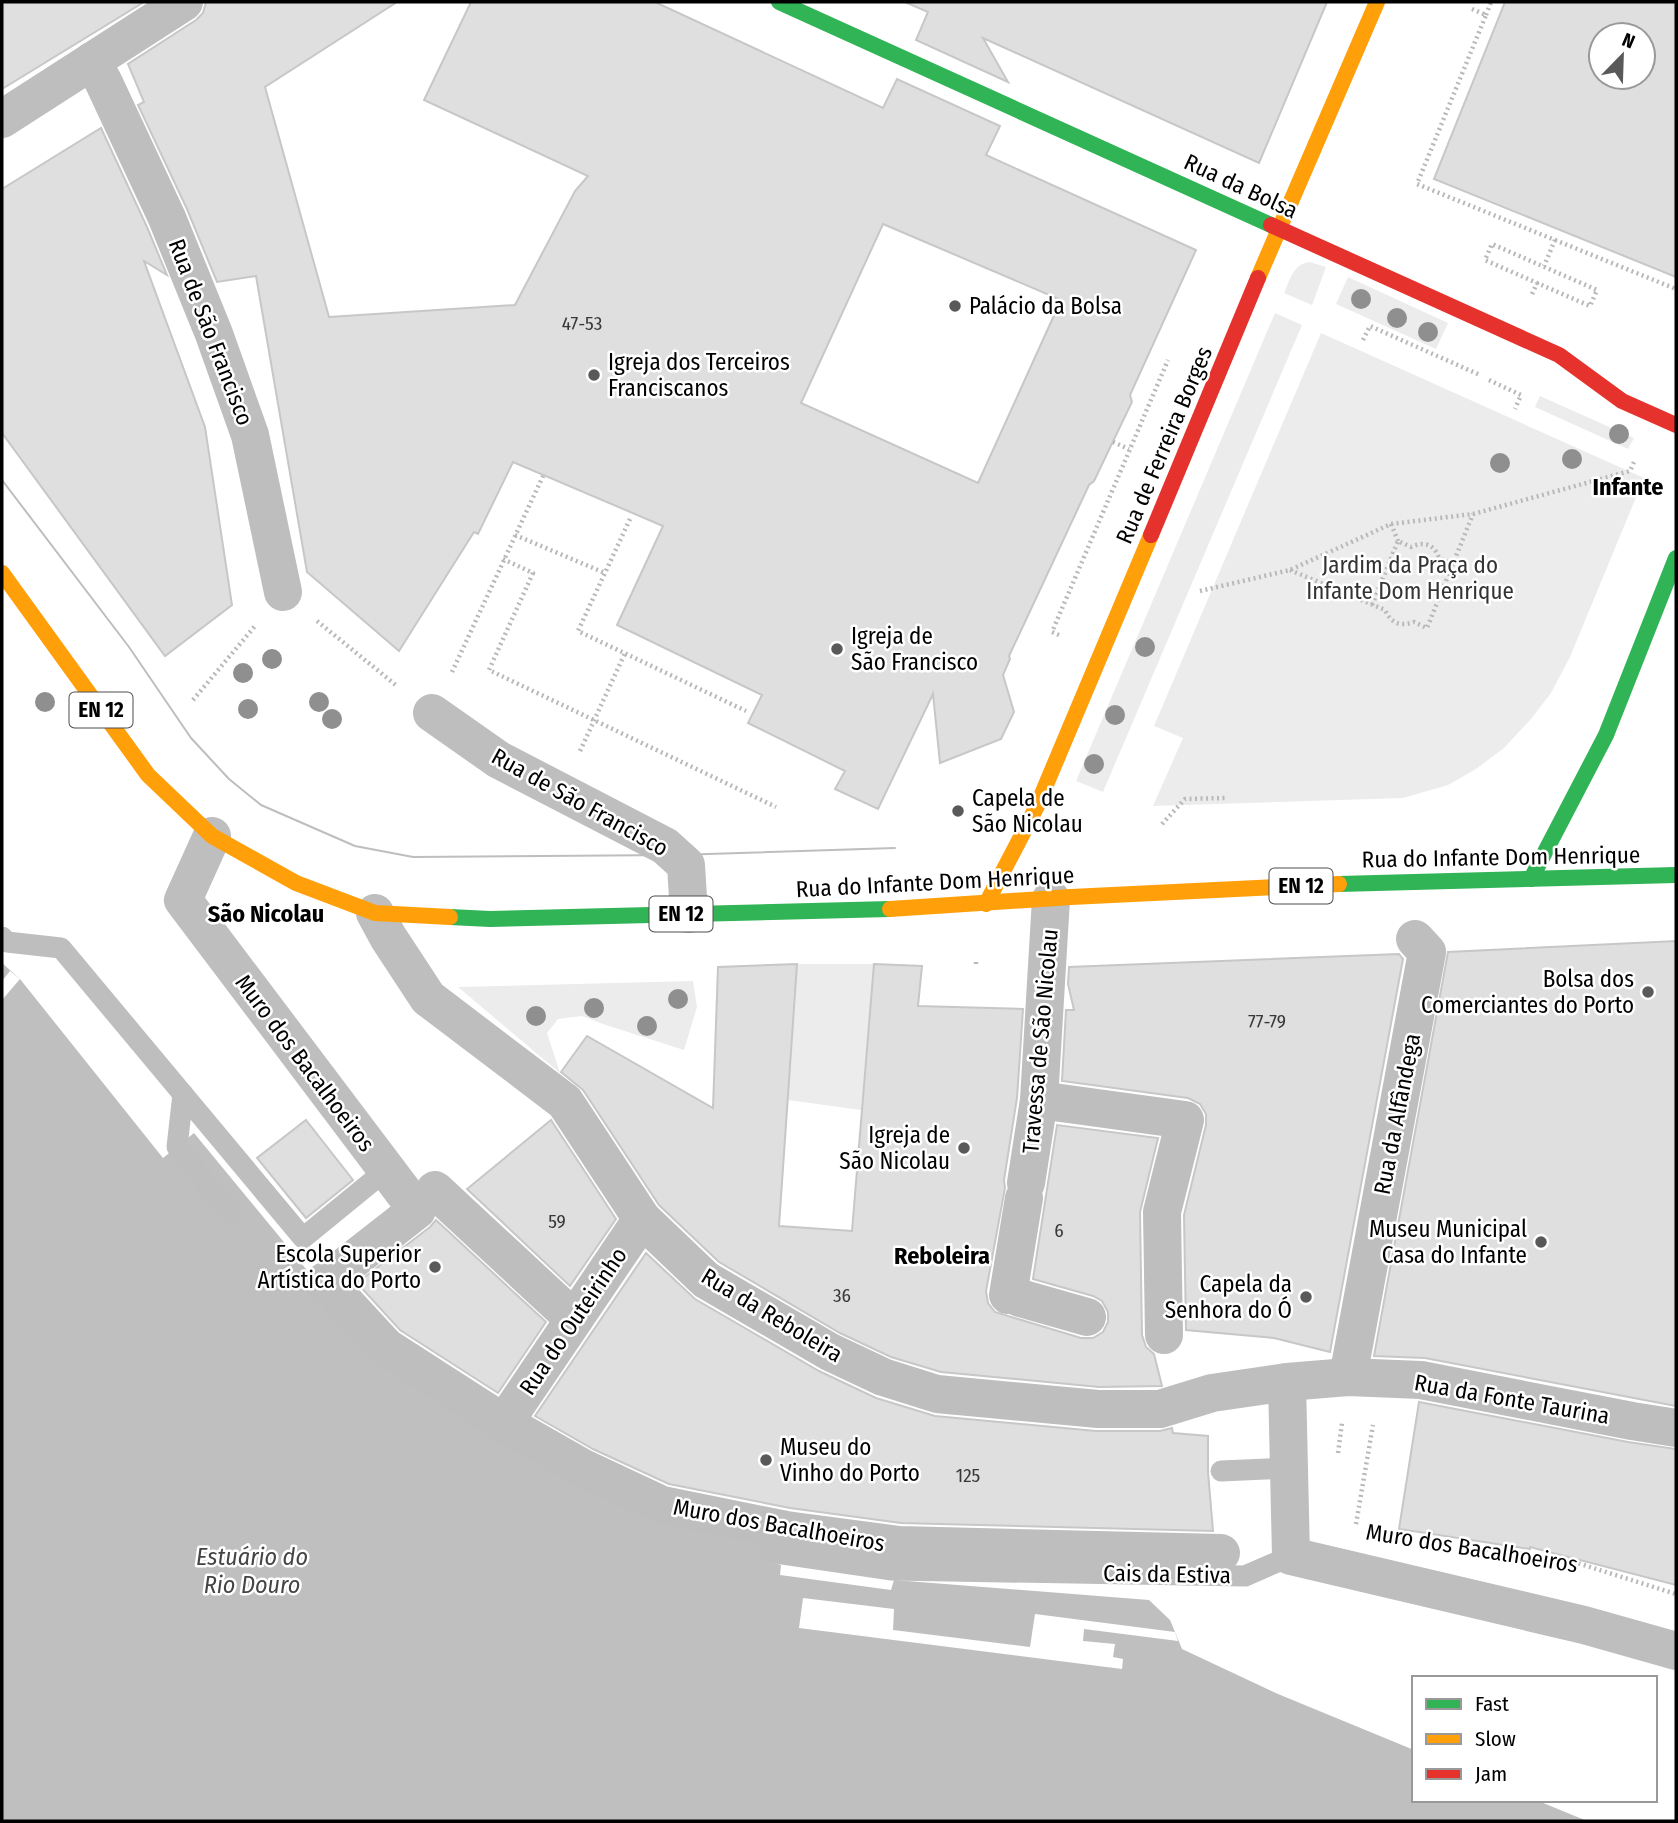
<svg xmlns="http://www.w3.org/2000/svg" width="1678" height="1823" viewBox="0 0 1678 1823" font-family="'Fira Sans Condensed',sans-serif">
	<rect width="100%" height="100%" fill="#fff"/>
	<g fill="#ececec">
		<path d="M1310 262 1326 267 1312 305 1284 293C1291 278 1293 264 1310 262Z"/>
		<path d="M1348 277 1448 323 1436 349 1336 304Z"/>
		<path d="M1275 313 1302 325 1103 792 1076 781Z"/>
		<path d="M1321 333 1644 478 1570 657 1551 693 1531 719 1504 748 1476 769 1448 785 1403 798 1153 806 1183 738 1154 726Z"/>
		<path d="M1540 396 1634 438 1628 449 1535 407Z"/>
		<path d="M797 964H874L861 1110 788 1100Z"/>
		<path d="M693 981 697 1007 684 1050 603 1024 582 1016 558 1019 547 1033 560 1073 458 987Z"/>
	</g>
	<path fill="#bfbfbf" d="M2 963 20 979 163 1158 194 1133 376 1354 770 1544 767 1561 781 1565 780 1575 891 1590 894 1580 1149 1600 1170 1620 1182 1649 1278 1694 1414 1750V1800H1536L1587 1821H2Z"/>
	<g fill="#fff">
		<path d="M10 971 20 979 2 1000V981Z"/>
		<path d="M803 1598 894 1609 893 1630 1030 1647 1035 1614 1175 1632 1178 1641 1084 1629 1083 1641 1115 1644 1113 1657 1123 1659 1122 1669 799 1628Z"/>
	</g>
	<g fill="#dfdfdf" stroke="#c7c7c7" stroke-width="2" fill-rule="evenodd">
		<path d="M2 2H144L2 89Z"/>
		<path d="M206 2H397L265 87 329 317 515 305 575 191 588 176 424 100 471 2H655L883 108 897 79 1000 126 986 155 1196 250 1130 395 1132 402 1094 481 1089 485 1009 656 1010 659 1003 675 1014 712 1001 739 940 763 933 694 878 809 835 789 845 771 748 723 762 695 617 625 663 526 513 462 478 534 474 532 399 651 307 572 256 276 217 282 187 209 138 105 144 102 128 64 196 20 203 13ZM883 224 1061 300 978 483 801 403Z"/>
		<path d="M905 2H1327L1259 163 983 38 1008 82 916 40 928 12Z"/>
		<path d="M1505 2H1676V277L1434 179ZM1601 35H1643V77H1601Z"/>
		<path d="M101 128 147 227 167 275 144 261 205 427 232 605 165 656 2 433V189Z"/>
		<path d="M1676 941V1406L1425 1358 1374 1356 1448 952Z"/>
		<path d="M1399 954 1403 959 1330 1352 1274 1338 1186 1330 1184 1215 1206 1125V1114L1200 1104 1188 1098 1062 1081 1066 1010H1074L1068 984 1069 967Z"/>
		<path d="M797 964 779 1226 852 1231 874 964 922 966 918 1006 1023 1009 1017 1098 1004 1180 1005 1188 986 1291 988 1303 995 1312 1081 1338H1093L1103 1332 1108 1322V1312L1102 1301 1093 1296 1033 1279 1057 1125 1158 1138 1140 1212 1142 1335 1146 1347 1154 1354 1162 1386 1099 1387 941 1372 891 1357 840 1333 719 1262 659 1205 583 1090 561 1072 587 1036 713 1108 718 967Z"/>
		<path d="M306 1120 353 1180 306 1218 257 1158Z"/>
		<path d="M551 1120 616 1219 570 1286 467 1189Z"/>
		<path d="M436 1220 546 1322 498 1393 400 1330 357 1283 430 1227Z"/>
		<path d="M646 1253 695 1299 819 1371 876 1398 935 1416 1096 1431H1160L1172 1428 1173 1433 1208 1436V1472L1213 1531 901 1523 790 1508 669 1484 593 1449 535 1416Z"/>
		<path d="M1419 1402 1628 1442 1676 1449V1585L1530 1547V1549L1399 1529Z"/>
	</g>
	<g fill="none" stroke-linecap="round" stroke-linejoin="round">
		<g stroke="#b9b9b9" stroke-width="4.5" stroke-dasharray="2 3.5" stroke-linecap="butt">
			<path d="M1472 9 1486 15 1417 184 1555 240 1544 266"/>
			<path d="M1486 15 1491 2"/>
			<path d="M1555 240 1676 289"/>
			<path d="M1532 294 1537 283 1485 260 1492 244 1597 290 1590 306 1537 283"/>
			<path d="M1363 340 1370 326 1480 375"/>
			<path d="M1489 380 1521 395 1515 409"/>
			<path d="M1113 442 1129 449"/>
			<path d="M630 519 578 631 746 711"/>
			<path d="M1391 524 1398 541"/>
			<path d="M515 535 605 573"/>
			<path d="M503 559 533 573 489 670 776 807"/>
			<path d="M1290 570 1385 610C1391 623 1400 627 1414 622L1427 628 1473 514"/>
			<path d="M1200 591 1290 570 1391 524 1473 514 1630 471 1634 462"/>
			<path d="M1372 605 1398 541 1411 547C1424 541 1434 544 1439 558L1452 564"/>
			<path d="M317 621 397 686"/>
			<path d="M1059 635 1052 632 1168 360"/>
			<path d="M452 672 543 476"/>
			<path d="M193 700 255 626"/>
			<path d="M580 751 625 653"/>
			<path d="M1162 824 1185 799 1225 798"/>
			<path d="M976 962V966"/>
			<path d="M1338 1453 1342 1423"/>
			<path d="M1356 1524 1373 1425"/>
			<path d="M1459 1545 1571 1561 1676 1594"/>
		</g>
		<g stroke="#bebebe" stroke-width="21">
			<path d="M2 937 7 942 61 948 303 1238 385 1171"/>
			<path d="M183 1094 177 1147 231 1214"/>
			<path d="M1221 1471 1290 1468"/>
			<path d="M769 1552 892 1570 1245 1576 1291 1556"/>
		</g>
		<g stroke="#bebebe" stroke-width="38">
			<path d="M92 61 104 83 167 218 214 334 250 435 283 592"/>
			<path d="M2 119 184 2"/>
			<path d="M432 713 499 760 665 846 686 865 689 914"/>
			<path d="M212 836 183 900 417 1210 348 1264"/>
			<path d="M375 913 388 937 428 998 565 1102 642 1219 706 1280 830 1352 883 1377 937 1394 1098 1409H1160L1212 1393 1287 1382 1348 1377 1421 1380 1632 1421 1676 1428"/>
			<path d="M1039 1100 1185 1120 1162 1212 1164 1335"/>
			<path d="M1026 1183 1039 1100 1051 899"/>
			<path d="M435 1190 574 1319"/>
			<path d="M325 1281 386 1347 504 1423 583 1468 662 1505 786 1530 899 1545 1221 1553"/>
			<path d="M1008 1295 1024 1198"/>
			<path d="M1020 1298 1087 1317"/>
			<path d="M1348 1377 1427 952 1415 939"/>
			<path d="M1287 1382 1291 1556 1584 1625 1676 1651"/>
			<path d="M504 1423 642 1219"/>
		</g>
		<g stroke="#30b455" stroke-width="16">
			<path d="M779 2 1271 225"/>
			<path d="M1531 879 1606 735 1676 558"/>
			<path d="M1339 884 1676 875"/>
			<path d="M450 917 490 919 890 909"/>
		</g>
		<g stroke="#ff9f0a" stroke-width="16">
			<path d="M1258 278 1377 2"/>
			<path d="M2 573 148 775 212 836 296 883 375 913 450 917"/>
			<path d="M986 904 1037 806 1151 535"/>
			<path d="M890 909 1071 897 1339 884"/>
		</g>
		<g stroke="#e5322d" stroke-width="16">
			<path d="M1271 225 1559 355 1622 401 1676 425"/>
			<path d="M1151 535 1258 278"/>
		</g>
		<path stroke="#bebebe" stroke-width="2" d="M2 480 129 647 191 738 229 779 261 805 355 846 413 857 676 855 895 848"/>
	</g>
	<g fill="#8f8f8f">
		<circle cx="1361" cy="299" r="10"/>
		<circle cx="1397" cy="318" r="10"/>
		<circle cx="1428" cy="332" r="10"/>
		<circle cx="1619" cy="434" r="10"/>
		<circle cx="1572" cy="459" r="10"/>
		<circle cx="1500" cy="463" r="10"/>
		<circle cx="1145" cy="647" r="10"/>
		<circle cx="272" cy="659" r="10"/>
		<circle cx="243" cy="673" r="10"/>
		<circle cx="45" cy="702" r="10"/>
		<circle cx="319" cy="702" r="10"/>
		<circle cx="248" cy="709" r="10"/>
		<circle cx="1115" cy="715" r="10"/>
		<circle cx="332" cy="719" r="10"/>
		<circle cx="1094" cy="764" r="10"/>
		<circle cx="678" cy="999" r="10"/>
		<circle cx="594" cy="1008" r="10"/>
		<circle cx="536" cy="1016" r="10"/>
		<circle cx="647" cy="1026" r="10"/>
	</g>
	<g fill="#595959" stroke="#fff" stroke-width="2.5">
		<circle cx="955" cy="306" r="7"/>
		<circle cx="594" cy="375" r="7"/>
		<circle cx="837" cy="649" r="7"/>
		<circle cx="958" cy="811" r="7"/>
		<circle cx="1648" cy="992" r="7"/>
		<circle cx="964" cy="1148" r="7"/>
		<circle cx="1541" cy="1242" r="7"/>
		<circle cx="435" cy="1267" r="7"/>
		<circle cx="1306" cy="1297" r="7"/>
		<circle cx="766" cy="1460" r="7"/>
	</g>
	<g text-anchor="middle" stroke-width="5" stroke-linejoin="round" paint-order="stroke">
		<g font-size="19" fill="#383838">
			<text x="582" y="330">47-53</text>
			<text x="1267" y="1028">77-79</text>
			<text x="557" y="1228">59</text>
			<text x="1059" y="1237">6</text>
			<text x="842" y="1302">36</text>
			<text x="968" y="1482">125</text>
		</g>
		<g fill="#fff" stroke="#4c4c4c" stroke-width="2">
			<rect x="69.5" y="692.5" width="63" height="35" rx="5"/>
			<rect x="1269.5" y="868.5" width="63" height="35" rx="5"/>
			<rect x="649.5" y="896.5" width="63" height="35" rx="5"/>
		</g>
		<g font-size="21" font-weight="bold" fill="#000">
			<text x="101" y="717">EN 12</text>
			<text x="1301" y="893">EN 12</text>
			<text x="681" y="921">EN 12</text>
		</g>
		<g font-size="23" fill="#000" stroke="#fff">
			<text transform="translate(1241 186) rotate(25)" y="8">Rua da Bolsa</text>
			<text transform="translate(211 332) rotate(69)" y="8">Rua de São Francisco</text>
			<text transform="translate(1164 445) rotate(-67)" y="8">Rua de Ferreira Borges</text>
			<text transform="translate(580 802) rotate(29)" y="8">Rua de São Francisco</text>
			<text transform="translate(1501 857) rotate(-1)" y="8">Rua do Infante Dom Henrique</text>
			<text transform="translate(935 882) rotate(-3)" y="8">Rua do Infante Dom Henrique</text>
			<text transform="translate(1040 1041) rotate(-85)" y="8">Travessa de São Nicolau</text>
			<text transform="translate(305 1063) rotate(53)" y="8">Muro dos Bacalhoeiros</text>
			<text transform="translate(1397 1114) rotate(-79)" y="8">Rua da Alfândega</text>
			<text transform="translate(772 1315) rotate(31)" y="8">Rua da Reboleira</text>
			<text transform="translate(573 1321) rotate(-56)" y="8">Rua do Outeirinho</text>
			<text transform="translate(1512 1399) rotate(10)" y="8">Rua da Fonte Taurina</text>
			<text transform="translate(779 1525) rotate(10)" y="8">Muro dos Bacalhoeiros</text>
			<text transform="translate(1472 1548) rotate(9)" y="8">Muro dos Bacalhoeiros</text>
			<text transform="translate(1167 1574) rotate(1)" y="8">Cais da Estiva</text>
		</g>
		<g font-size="23" fill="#000" stroke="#fff" text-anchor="start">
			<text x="969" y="314">Palácio da Bolsa</text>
			<text x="608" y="370">Igreja dos Terceiros<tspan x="608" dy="26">Franciscanos</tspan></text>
			<text x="851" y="644">Igreja de<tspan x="851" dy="26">São Francisco</tspan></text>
			<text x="972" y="806">Capela de<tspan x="972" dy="26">São Nicolau</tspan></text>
			<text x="1634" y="987" text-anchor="end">Bolsa dos<tspan x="1634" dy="26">Comerciantes do Porto</tspan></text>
			<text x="950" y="1143" text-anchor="end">Igreja de<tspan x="950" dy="26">São Nicolau</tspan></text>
			<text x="1527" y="1237" text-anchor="end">Museu Municipal<tspan x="1527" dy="26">Casa do Infante</tspan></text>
			<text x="421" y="1262" text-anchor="end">Escola Superior<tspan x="421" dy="26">Artística do Porto</tspan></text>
			<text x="1292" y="1292" text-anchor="end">Capela da<tspan x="1292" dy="26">Senhora do Ó</tspan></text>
			<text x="780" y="1455">Museu do<tspan x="780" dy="26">Vinho do Porto</tspan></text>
		</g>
		<g font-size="23" fill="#333" stroke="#fff">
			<text x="1410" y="573">Jardim da Praça do<tspan x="1410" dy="26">Infante Dom Henrique</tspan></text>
		</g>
		<g font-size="24" font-weight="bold" fill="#000" stroke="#fff">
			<text x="1628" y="495">Infante</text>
			<text x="266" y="922">São Nicolau</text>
			<text x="942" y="1264">Reboleira</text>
		</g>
		<g font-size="24" font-style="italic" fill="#444" stroke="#fff">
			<text x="252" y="1565">Estuário do<tspan x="252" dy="28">Rio Douro</tspan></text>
		</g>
	</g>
	<rect width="1678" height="1823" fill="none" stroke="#000000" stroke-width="7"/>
	<rect x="1412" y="1676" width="245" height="126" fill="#ffffff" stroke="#999999" stroke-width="2"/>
	<rect x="1426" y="1699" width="35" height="10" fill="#30b455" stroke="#999999" stroke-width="2"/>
	<text x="1475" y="1711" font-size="21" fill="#000000">Fast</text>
	<rect x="1426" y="1734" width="35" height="10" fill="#ff9f0a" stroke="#999999" stroke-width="2"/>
	<text x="1475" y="1746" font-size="21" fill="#000000">Slow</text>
	<rect x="1426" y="1769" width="35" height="10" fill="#e5322d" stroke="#999999" stroke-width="2"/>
	<text x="1475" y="1781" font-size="21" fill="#000000">Jam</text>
	<g transform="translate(1622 56) rotate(23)"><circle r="33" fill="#ffffff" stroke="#999999" stroke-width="2"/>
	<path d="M0-5L12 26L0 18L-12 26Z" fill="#595959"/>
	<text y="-10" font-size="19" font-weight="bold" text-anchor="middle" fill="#000000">N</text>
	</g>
</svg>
